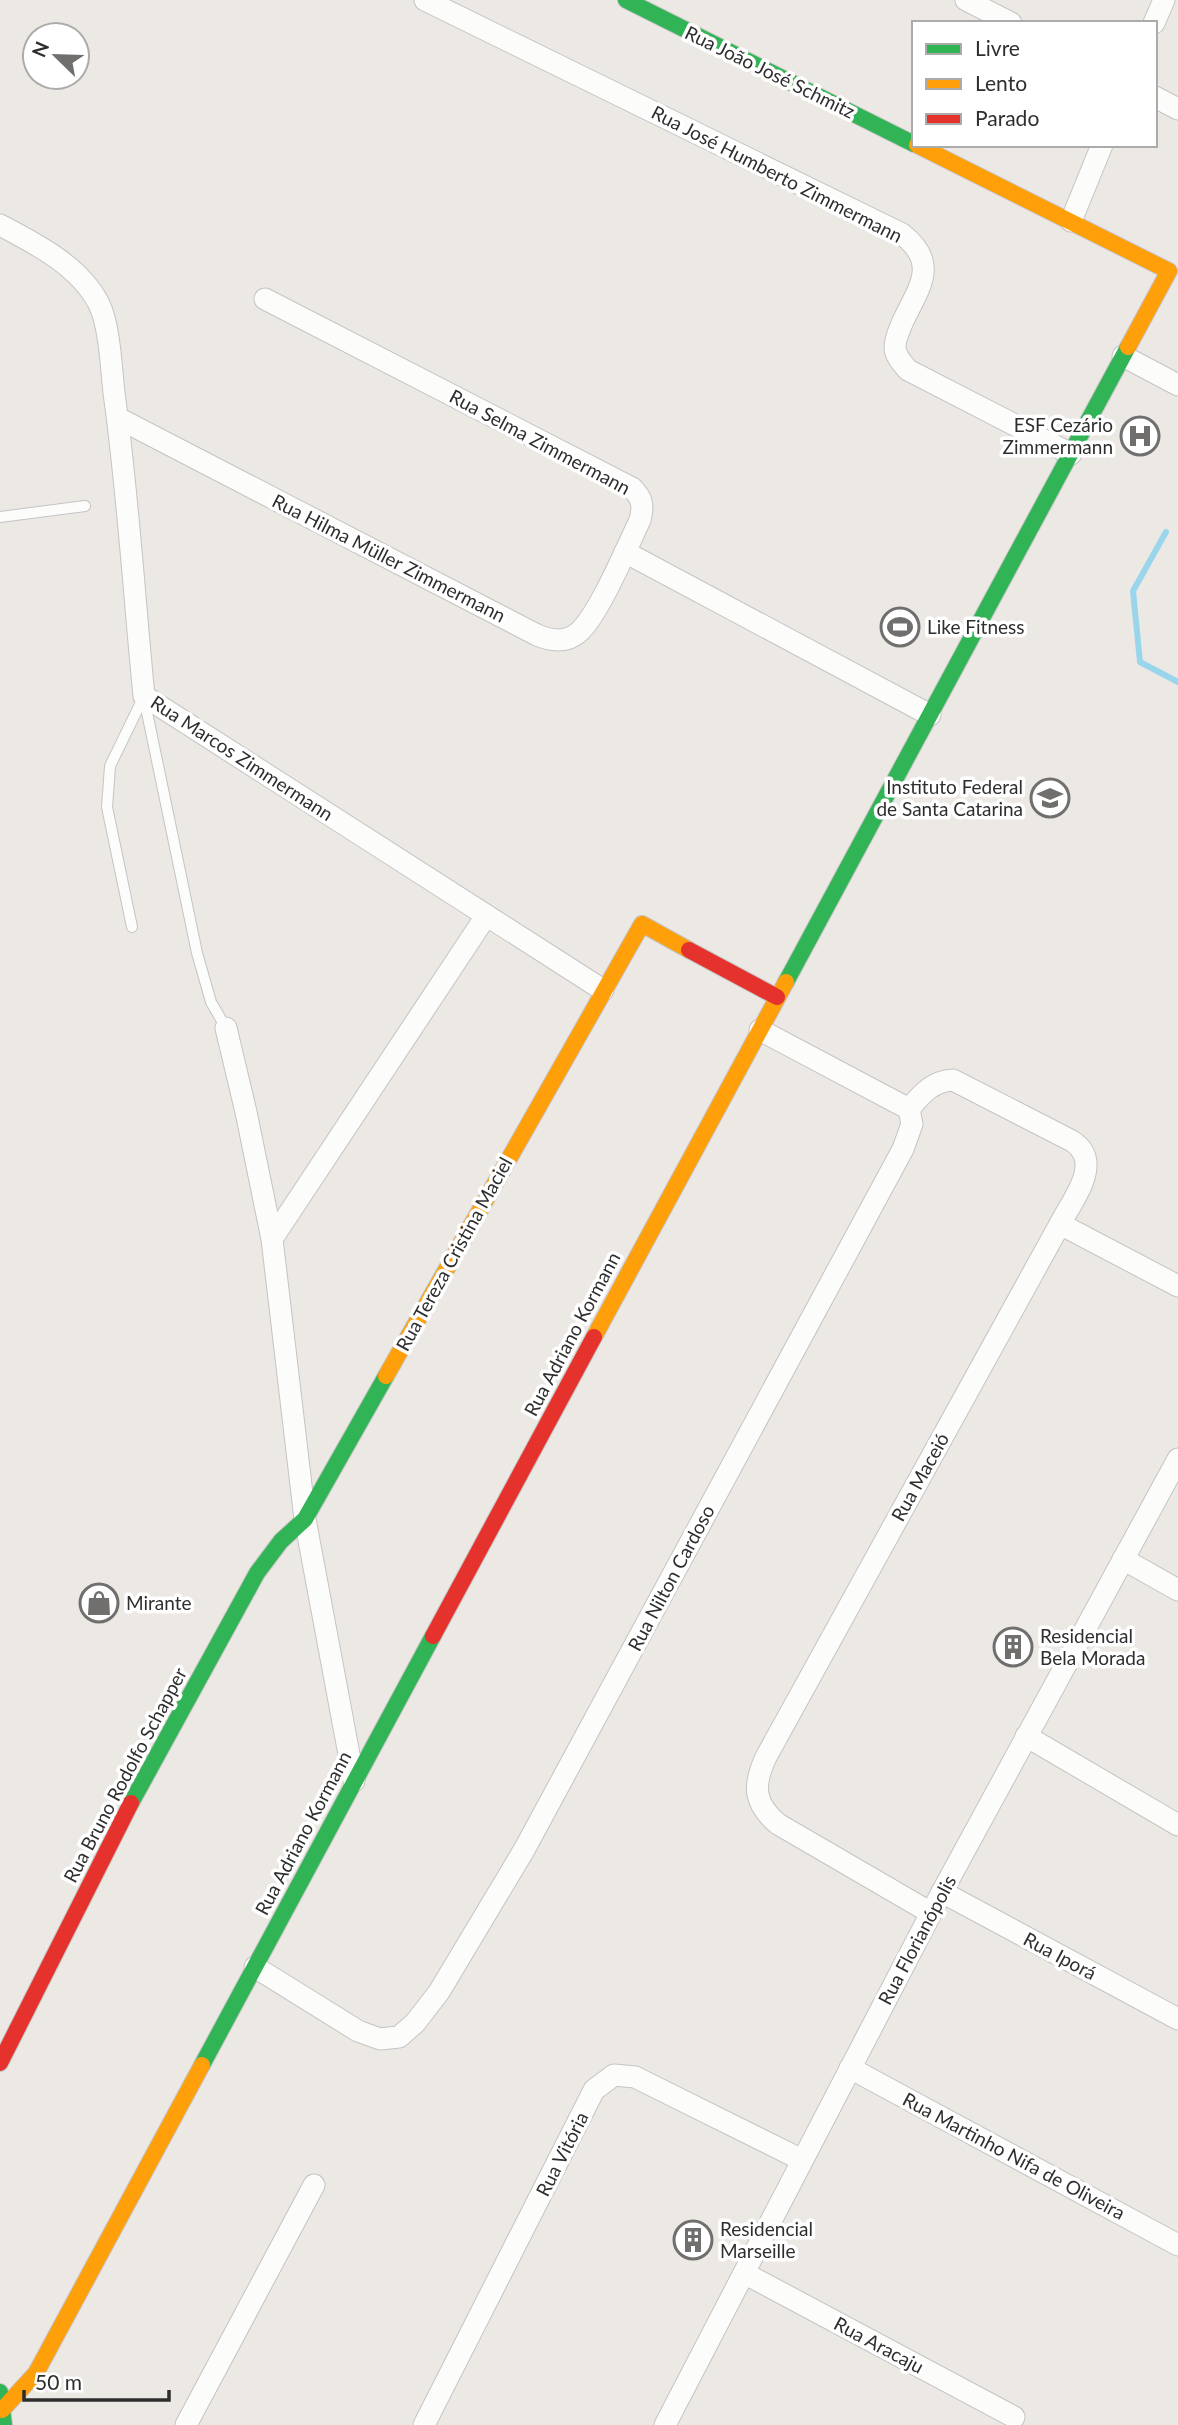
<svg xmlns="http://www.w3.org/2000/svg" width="1178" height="2425" viewBox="0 0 1178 2425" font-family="Lato,sans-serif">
	<rect width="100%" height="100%" fill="#ece8e4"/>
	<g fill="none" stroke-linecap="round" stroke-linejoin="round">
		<path stroke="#99d6ec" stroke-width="6" d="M1166 532 1133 591 1140 662 1178 682"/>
		<defs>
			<g id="lane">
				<path d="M0 517 85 506"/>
				<path d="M144 698 197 953 211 1002 226 1028"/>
				<path d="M132 927 107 807 110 766 144 696"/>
			</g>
			<g id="street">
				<path d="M425 0 902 234C939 263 920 286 903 321 900 329 895 338 895 347 895 356 902 363 908 370L1071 454"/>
				<path d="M966 0 1011 23"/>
				<path d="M1154 23 1164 0"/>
				<path d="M1155 97 1178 109"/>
				<path d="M1071 221 1102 145"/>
				<path d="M0 225C36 244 80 266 99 304 110 327 111 367 114 393 128 493 134 595 144 696L603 990"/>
				<path d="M1123 356 1178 385"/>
				<path d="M118 418 537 635C551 641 567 643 579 632 599 614 627 547 640 520 644 505 642 498 632 488L265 299"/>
				<path d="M625 552 930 715"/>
				<path d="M226 1028 246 1112 272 1239 305 1519 354 1781"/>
				<path d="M760 1030 909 1109"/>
				<path d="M909 1109C921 1095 932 1081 953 1080L1072 1141C1104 1162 1073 1199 1060 1224L766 1757C753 1785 753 1803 778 1824L931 1913"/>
				<path d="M1060 1224 1178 1286"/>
				<path d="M272 1239 486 916"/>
				<path d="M1123 1559 1178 1590"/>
				<path d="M1026 1736 1178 1825"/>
				<path d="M942 1892 1178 2019"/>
				<path d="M255 1967 358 2031 380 2039 399 2037 415 2023 439 1992 524 1850 903 1149 912 1124 909 1109"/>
				<path d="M850 2068 1178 2245"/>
				<path d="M744 2273 1014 2417"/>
				<path d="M186 2425 314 2185"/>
				<path d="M424 2425 594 2090 614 2075 635 2077 802 2160"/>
				<path d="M665 2425 942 1892 1178 1459"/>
			</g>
			<g id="fast">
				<path d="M626 0 914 144"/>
				<path d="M786 982 1128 347"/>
				<path d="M131 1803 257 1573 281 1541 305 1519 386 1376"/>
				<path d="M202 2065 433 1636"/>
				<path d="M0 2392 4 2425"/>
			</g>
			<g id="slow">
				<path d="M917 145 1169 271 1128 347"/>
				<path d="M594 1337 786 982"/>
				<path d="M386 1376 642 924 689 950"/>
				<path d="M2 2410 36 2373 202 2065"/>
			</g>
			<g id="jam">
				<path d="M689 950 777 997"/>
				<path d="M433 1636 594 1337"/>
				<path d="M0 2063 131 1803"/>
			</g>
		</defs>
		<use href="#lane" stroke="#c5c4c5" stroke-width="12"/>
		<use href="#street" stroke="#c5c4c5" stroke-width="23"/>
		<use href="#fast" stroke="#c5c4c5" stroke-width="18"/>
		<use href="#slow" stroke="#c5c4c5" stroke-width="18"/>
		<use href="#jam" stroke="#c5c4c5" stroke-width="18"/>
		<use href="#lane" stroke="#fcfcfb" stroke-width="10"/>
		<use href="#street" stroke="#fcfcfb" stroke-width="21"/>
		<use href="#fast" stroke="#30b455" stroke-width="16"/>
		<use href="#slow" stroke="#ff9f0a" stroke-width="16"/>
		<use href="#jam" stroke="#e5322d" stroke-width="16"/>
	</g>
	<defs>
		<symbol id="hospital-ring" viewBox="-11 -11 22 22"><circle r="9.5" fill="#fff" stroke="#706f6e" stroke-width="1.5"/><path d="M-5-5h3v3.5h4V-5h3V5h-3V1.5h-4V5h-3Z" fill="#706f6e"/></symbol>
		<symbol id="stadium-ring" viewBox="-11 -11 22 22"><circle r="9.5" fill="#fff" stroke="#706f6e" stroke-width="1.5"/><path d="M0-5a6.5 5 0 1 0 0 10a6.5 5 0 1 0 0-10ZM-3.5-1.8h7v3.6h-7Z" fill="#706f6e"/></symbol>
		<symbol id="university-ring" viewBox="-11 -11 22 22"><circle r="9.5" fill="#fff" stroke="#706f6e" stroke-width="1.5"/><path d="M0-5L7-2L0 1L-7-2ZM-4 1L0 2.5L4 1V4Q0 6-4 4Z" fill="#706f6e"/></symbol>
		<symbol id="shop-ring" viewBox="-11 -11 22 22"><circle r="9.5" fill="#fff" stroke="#706f6e" stroke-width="1.5"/><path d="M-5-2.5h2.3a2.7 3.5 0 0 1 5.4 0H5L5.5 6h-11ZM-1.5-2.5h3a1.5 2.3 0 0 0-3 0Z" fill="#706f6e"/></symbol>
		<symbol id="building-ring" viewBox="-11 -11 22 22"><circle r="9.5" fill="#fff" stroke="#706f6e" stroke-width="1.5"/><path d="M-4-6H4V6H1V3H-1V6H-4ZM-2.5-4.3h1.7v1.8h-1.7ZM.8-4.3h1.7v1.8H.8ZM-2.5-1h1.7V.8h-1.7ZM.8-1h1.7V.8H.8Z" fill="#706f6e"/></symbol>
	</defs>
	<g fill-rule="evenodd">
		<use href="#hospital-ring" x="1118" y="414" width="44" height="44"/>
		<use href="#stadium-ring" x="878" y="605" width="44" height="44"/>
		<use href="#university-ring" x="1028" y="776" width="44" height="44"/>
		<use href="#shop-ring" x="77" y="1581" width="44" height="44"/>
		<use href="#building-ring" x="991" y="1625" width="44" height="44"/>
		<use href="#building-ring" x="671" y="2218" width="44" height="44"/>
	</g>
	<g text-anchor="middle" stroke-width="7" stroke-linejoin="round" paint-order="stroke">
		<g font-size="19" fill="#2e2e2e" stroke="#fff">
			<text transform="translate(770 72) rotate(26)" y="7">Rua João José Schmitz</text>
			<text transform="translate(777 174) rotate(27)" y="7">Rua José Humberto Zimmermann</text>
			<text transform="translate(540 442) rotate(28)" y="7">Rua Selma Zimmermann</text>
			<text transform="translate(389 558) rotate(27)" y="7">Rua Hilma Müller Zimmermann</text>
			<text transform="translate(242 758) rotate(33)" y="7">Rua Marcos Zimmermann</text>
			<text transform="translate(454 1254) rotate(-61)" y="7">Rua Tereza Cristina Maciel</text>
			<text transform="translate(572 1334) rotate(-62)" y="7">Rua Adriano Kormann</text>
			<text transform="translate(920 1477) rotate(-61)" y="7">Rua Maceió</text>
			<text transform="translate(671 1578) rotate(-62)" y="7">Rua Nilton Cardoso</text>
			<text transform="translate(125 1775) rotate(-62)" y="7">Rua Bruno Rodolfo Schapper</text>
			<text transform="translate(303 1833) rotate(-62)" y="7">Rua Adriano Kormann</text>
			<text transform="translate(917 1940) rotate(-62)" y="7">Rua Florianópolis</text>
			<text transform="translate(1060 1956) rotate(28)" y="7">Rua Iporá</text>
			<text transform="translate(562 2154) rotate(-63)" y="7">Rua Vitória</text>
			<text transform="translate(1014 2156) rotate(28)" y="7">Rua Martinho Nifa de Oliveira</text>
			<text transform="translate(879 2345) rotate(28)" y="7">Rua Aracaju</text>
		</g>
		<g font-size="19" fill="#2e2e2e" stroke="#fff" text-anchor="start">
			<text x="1113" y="432" text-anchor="end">ESF Cezário<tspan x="1113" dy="22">Zimmermann</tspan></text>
			<text x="927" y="634">Like Fitness</text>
			<text x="1023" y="794" text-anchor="end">Instituto Federal<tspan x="1023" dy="22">de Santa Catarina</tspan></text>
			<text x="126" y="1610">Mirante</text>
			<text x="1040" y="1643">Residencial<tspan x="1040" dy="22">Bela Morada</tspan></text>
			<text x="720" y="2236">Residencial<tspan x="720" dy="22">Marseille</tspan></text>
		</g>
	</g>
	<rect x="912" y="21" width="245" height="126" fill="#ffffff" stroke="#ababab" stroke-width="2"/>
	<rect x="926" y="44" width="35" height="10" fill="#30b455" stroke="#ababab" stroke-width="2"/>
	<text x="975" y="56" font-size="21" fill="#2e2e2e">Livre</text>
	<rect x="926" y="79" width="35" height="10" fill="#ff9f0a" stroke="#ababab" stroke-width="2"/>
	<text x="975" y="91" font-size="21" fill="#2e2e2e">Lento</text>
	<rect x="926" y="114" width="35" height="10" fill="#e5322d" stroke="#ababab" stroke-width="2"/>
	<text x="975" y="126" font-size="21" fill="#2e2e2e">Parado</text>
	<g transform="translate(56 56) rotate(293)"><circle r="33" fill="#ffffff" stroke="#ababab" stroke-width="2"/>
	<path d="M0-5L12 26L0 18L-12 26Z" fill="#706f6e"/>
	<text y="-10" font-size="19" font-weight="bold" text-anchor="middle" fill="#2e2e2e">N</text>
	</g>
	<path d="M24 2390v10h145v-10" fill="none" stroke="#2e2e2e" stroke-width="3.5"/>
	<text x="35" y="2390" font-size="21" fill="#2e2e2e" stroke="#ffffff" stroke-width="5" paint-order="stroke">50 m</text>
</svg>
